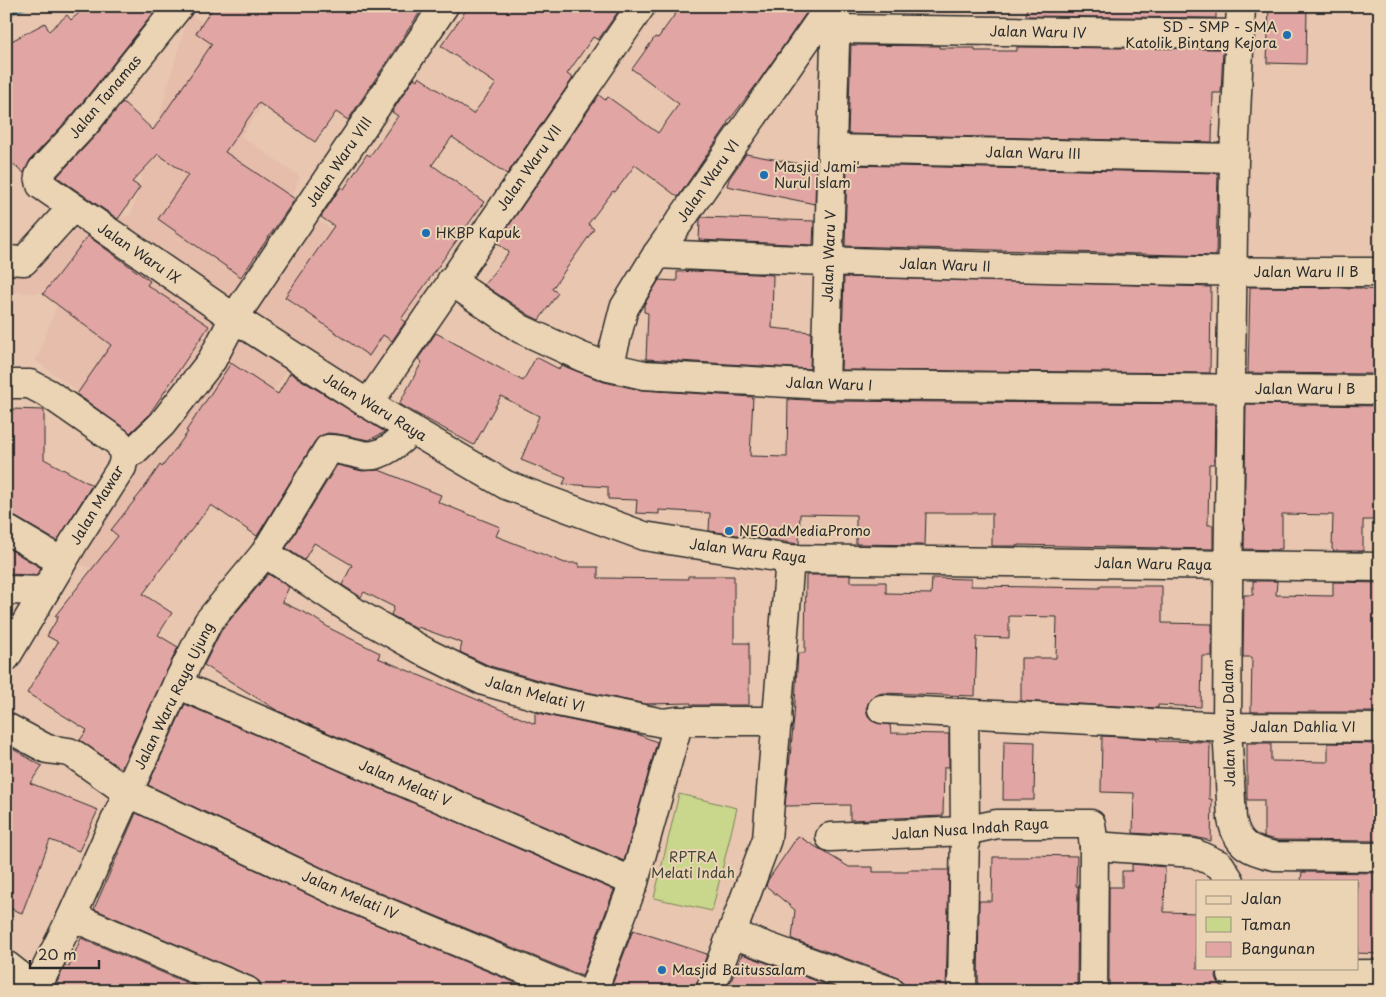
<svg xmlns="http://www.w3.org/2000/svg" width="1386" height="997" viewBox="0 0 1386 997" font-family="'Playpen Sans',sans-serif">
	<rect width="100%" height="100%" fill="#e8c6af"/>
	<filter id="ink" filterUnits="userSpaceOnUse"><feTurbulence type="fractalNoise" baseFrequency=".02" numOctaves="2"/><feDisplacementMap in="SourceGraphic" scale="10" xChannelSelector="R" yChannelSelector="G"/><feConvolveMatrix kernelMatrix="1 2 1 2 8 2 1 2 1" color-interpolation-filters="sRGB"/></filter>
	<g filter="url(#ink)">
		<path fill="#e6bcab" d="M189 13 282 78 241 136 300 177 289 202 432 293 367 392 303 346 137 597 75 560 143 437 36 361 62 293 6 292V251L131 215Z"/>
		<path fill="#c8d78b" stroke="#7a815b" d="M679 794 737 808 712 911 654 898Z"/>
		<g fill="none" stroke-linecap="round" stroke-linejoin="round">
			<path stroke="#609196" stroke-width="7" d="M6 14 24 6"/>
		</g>
		<g fill="#e1a6a3" stroke="#2b2b2b">
			<path d="M87 6H159L73 114 30 160 24 173 6 158V44L45 23 49 31 67 15 71 20Z"/>
			<path d="M214 6H424L348 120 336 112 315 142 259 103 225 152 295 199 241 277 158 219 188 175 158 154 132 182 140 187 118 219 57 177 96 135 123 102 153 130 212 44 196 33Z"/>
			<path d="M469 6H622L598 40 593 37 567 74 573 78 507 174 452 137 432 165 484 202 401 319 405 322 392 341 383 335 369 356 285 297 334 226 321 217 341 187 344 189 367 154 370 156 398 116 392 112 414 78 417 80 419 77 473 114 496 84 441 46Z"/>
			<path d="M681 6H811L756 85 727 123 728 124 678 197 635 165 615 192 613 191 588 224 594 229 552 289 558 293 539 320 529 315 484 285 509 252 497 243 599 95 605 100 608 97 658 133 679 104 632 69 655 37 658 38Z"/>
			<path d="M1027 6H1216V18L1026 16Z"/>
			<path d="M1269 6H1307L1306 64 1267 63Z"/>
			<path d="M851 45 939 46V48H975V51H1017V47L1223 49 1221 93H1213L1212 142 848 134Z"/>
			<path d="M746 154 816 167 815 204 727 186 729 179Z"/>
			<path d="M847 165 1218 173 1216 256 845 246Z"/>
			<path d="M702 217 814 221 813 245 699 240 700 220Z"/>
			<path d="M88 236 150 281 147 285 209 326 148 416 130 433 77 394 111 345 43 294Z"/>
			<path d="M697 271 773 275 772 328 811 332 810 369 646 359 648 313 644 312V305L659 280 677 281V272Z"/>
			<path d="M844 277 1211 287 1210 373 841 370Z"/>
			<path d="M1250 287 1363 288V289L1380 290V374L1248 373Z"/>
			<path d="M436 333 523 381 536 357 559 369 561 365 604 382 641 390 753 397 750 456 787 457 788 399 825 401 1215 404 1214 464H1209L1208 525H1213V549L1018 545V546H992V513H926L925 545 856 544V515L800 514 799 544 709 531 710 513 659 510V514L636 513 637 500 608 499V487L563 484 566 478 521 460 539 416 501 396 474 445 399 404 422 362 418 359Z"/>
			<path d="M231 363 278 394 290 373 385 432 369 440 338 434 328 433 320 436 315 441 257 536 211 505 156 575H157L143 594 172 613 158 635 178 647 121 769 80 740 87 730 27 693 58 642 47 636 59 616H55L118 536 111 530 142 491 160 465 162 467 188 432 186 431Z"/>
			<path d="M1246 404 1380 406V520H1363V551H1334L1332 549 1333 515 1282 514V549H1277V550L1244 549Z"/>
			<path d="M11 409 44 410V459L92 485 57 541 14 516 6 513V441H11Z"/>
			<path d="M337 465 362 471 379 470 441 495 438 502 500 527 496 536 565 563H579V567H598V578L688 579V576H734V643H749V705H691V703L646 704 562 687 490 666 460 652 462 643 418 627 417 629 391 615 394 607 364 592 361 597 342 585 352 565 314 543 304 560 286 548Z"/>
			<path d="M6 547 41 568 36 575 6 574Z"/>
			<path d="M268 574 289 587 282 602 311 616 331 629 380 653 378 658 535 724V712L555 717 637 734 657 742 624 861 278 711 204 665 221 631Z"/>
			<path d="M806 575H850V582H886V593L931 594 932 578 971 579V586L1100 588V586H1162V623L1212 624V656H1202L1201 707 1158 705V708L1021 701V658H1056L1057 617 1009 616V638L977 637 975 696 883 693 874 695 869 701 866 709 868 716 874 722 890 725 891 733 949 734V767H944L943 816 850 820V805L785 806 794 718 798 653H805Z"/>
			<path d="M1253 581H1277L1276 595 1333 596V582L1380 583V712H1251L1252 657H1243L1244 595H1253Z"/>
			<path d="M185 704 614 890 582 976 346 879 148 785Z"/>
			<path d="M1102 736 1157 739V741L1210 742 1209 799H1212L1211 841 1195 837 1133 833 1134 793 1101 792Z"/>
			<path d="M1004 741 1035 742 1034 800H1003Z"/>
			<path d="M1247 743H1271V761L1328 762V743L1380 744V841L1277 840 1264 837V800H1247Z"/>
			<path d="M6 745 42 766 30 783 98 810 79 851 50 840 22 913 6 907Z"/>
			<path d="M136 813 334 907 535 991H262L260 982 253 977 94 909Z"/>
			<path d="M798 836 849 867H873V872H908V870H949L946 991H935V986H904L902 981 895 976 792 939 795 910 766 886 768 880Z"/>
			<path d="M1031 855 1077 856 1076 886H1078L1077 991H978L979 901H992L993 857H1030Z"/>
			<path d="M1132 864 1165 867 1164 912 1197 913V968H1218L1216 976 1218 982 1221 986V991H1109V887H1122V871H1132Z"/>
			<path d="M1302 872 1380 873V954L1357 953V881H1301Z"/>
			<path d="M633 930 707 954 695 991H631L612 985Z"/>
			<path d="M81 938 206 991H53L65 965 69 967Z"/>
			<path d="M742 954 828 985 840 991H727Z"/>
		</g>
		<g fill="none" stroke-linecap="round" stroke-linejoin="round">
			<defs>
				<g id="minor">
					<path d="M179 6 85 124 42 170 39 176 41 185 234 318 368 404 506 485 644 536 789 559 1380 567"/>
					<path d="M1241 6 1234 158 1228 593 1227 727 1232 819C1237 845 1250 851 1275 856L1380 857"/>
					<path d="M836 29 1240 34"/>
					<path d="M832 149 1234 158"/>
					<path d="M657 254C898 265 1139 273 1380 272"/>
					<path d="M6 260 24 261 72 208"/>
					<path d="M451 281 521 329 582 357 609 367 644 375 825 385 1380 390"/>
					<path d="M609 367 624 308 657 254 830 6"/>
					<path d="M6 384H30L49 394 118 442C124 450 125 457 122 467L74 542 6 657"/>
					<path d="M825 385 836 10"/>
					<path d="M368 404 641 6"/>
					<path d="M124 454 134 451 162 424 212 360 234 318 444 6"/>
					<path d="M6 529 62 562"/>
					<path d="M265 553 358 614 427 653 484 681 558 702 663 723 679 721H778"/>
					<path d="M6 590 45 591"/>
					<path d="M177 684 634 882"/>
					<path d="M882 709 1227 727 1380 728"/>
					<path d="M6 727 47 749 69 752 75 755 127 792 340 893 576 991"/>
					<path d="M830 837 965 831 997 824H1091L1094 846 1093 991"/>
					<path d="M1094 846 1194 853 1220 865 1230 881"/>
					<path d="M71 918 80 920 247 991"/>
					<path d="M732 934 890 991"/>
					<path d="M6 965 20 976 38 986"/>
					<path d="M1232 975 1380 974"/>
					<path d="M35 991 71 918 177 684 208 622 265 553 328 449C340 448 351 453 363 455 381 459 401 441 411 429"/>
					<path d="M593 991 634 882 679 721"/>
					<path d="M710 991 767 839 789 571V559"/>
					<path d="M962 991 965 831 964 713"/>
				</g>
			</defs>
			<use href="#minor" stroke="#2b2b2b" stroke-width="31"/>
			<use href="#minor" stroke="#ebd4b4" stroke-width="28"/>
		</g>
	</g>
	<g fill="#1f6fb2" stroke="#ebd4b4" stroke-width="2">
		<circle cx="1287" cy="35" r="5"/>
		<circle cx="764" cy="175" r="5"/>
		<circle cx="426" cy="233" r="5"/>
		<circle cx="729" cy="531" r="5"/>
		<circle cx="662" cy="970" r="5"/>
	</g>
	<g text-anchor="middle" stroke-width="4" stroke-linejoin="round" paint-order="stroke">
		<g font-size="14" fill="#2b2b2b" stroke="#ebd4b4" text-anchor="start">
			<text x="1277" y="32" text-anchor="end">SD - SMP - SMA<tspan x="1277" dy="16">Katolik Bintang Kejora</tspan></text>
			<text x="774" y="172">Masjid Jami'<tspan x="774" dy="16">Nurul Islam</tspan></text>
			<text x="436" y="238">HKBP Kapuk</text>
			<text x="739" y="536">NEOadMediaPromo</text>
			<text x="672" y="975">Masjid Baitussalam</text>
		</g>
		<g font-size="14" fill="#2b2b2b" stroke="#ebd4b4">
			<text transform="translate(1038 32) rotate(1)" y="5">Jalan Waru IV</text>
			<text transform="translate(105 97) rotate(-50)" y="5">Jalan Tanamas</text>
			<text transform="translate(1033 153) rotate(1)" y="5">Jalan Waru III</text>
			<text transform="translate(339 162) rotate(-56)" y="5">Jalan Waru VIII</text>
			<text transform="translate(529 168) rotate(-55)" y="5">Jalan Waru VII</text>
			<text transform="translate(708 181) rotate(-55)" y="5">Jalan Waru VI</text>
			<text transform="translate(139 253) rotate(34)" y="5">Jalan Waru IX</text>
			<text transform="translate(829 256) rotate(-88)" y="5">Jalan Waru V</text>
			<text transform="translate(945 265) rotate(2)" y="5">Jalan Waru II</text>
			<text x="1306" y="277">Jalan Waru II B</text>
			<text transform="translate(829 384) rotate(2)" y="5">Jalan Waru I</text>
			<text x="1305" y="394">Jalan Waru I B</text>
			<text transform="translate(375 407) rotate(31)" y="5">Jalan Waru Raya</text>
			<text transform="translate(97 505) rotate(-59)" y="5">Jalan Mawar</text>
			<text transform="translate(748 551) rotate(7)" y="5">Jalan Waru Raya</text>
			<text transform="translate(1153 564) rotate(1)" y="5">Jalan Waru Raya</text>
			<text transform="translate(535 694) rotate(15)" y="5">Jalan Melati VI</text>
			<text transform="translate(174 696) rotate(-64)" y="5">Jalan Waru Raya Ujung</text>
			<text transform="translate(1229 723) rotate(-91)" y="5">Jalan Waru Dalam</text>
			<text x="1303" y="732">Jalan Dahlia VI</text>
			<text transform="translate(405 783) rotate(23)" y="5">Jalan Melati V</text>
			<text transform="translate(970 829) rotate(-4)" y="5">Jalan Nusa Indah Raya</text>
			<text transform="translate(350 895) rotate(23)" y="5">Jalan Melati IV</text>
		</g>
		<g font-size="14" fill="#434539" stroke="#ebd4b4">
			<text x="693" y="862">RPTRA<tspan x="693" dy="16">Melati Indah</tspan></text>
		</g>
	</g>
	<rect width="1386" height="997" fill="none" stroke="#ebd4b4" stroke-width="25"/>
	<rect x="12" y="12" width="1361" height="972" fill="none" stroke="#2b2b2b" stroke-width="2" filter="url(#ink)"/>
	<rect x="1196" y="880" width="162" height="90" fill="#ebd4b4" stroke="#9e907d"/>
	<rect x="1206" y="896" width="25" height="8" fill="#ebd4b4" stroke="#9e907d"/>
	<text x="1241" y="904" font-size="15" fill="#2b2b2b">Jalan</text>
	<rect x="1206" y="917" width="25" height="15" fill="#c8d78b" stroke="#9e907d"/>
	<text x="1241" y="930" font-size="15" fill="#2b2b2b">Taman</text>
	<rect x="1206" y="942" width="25" height="15" fill="#e1a6a3" stroke="#9e907d"/>
	<text x="1241" y="954" font-size="15" fill="#2b2b2b">Bangunan</text>
	<path d="M30 960v8h69v-8" fill="none" stroke="#2b2b2b" stroke-width="2.5"/>
	<text x="38" y="960" font-size="15" fill="#2b2b2b" stroke="#ebd4b4" stroke-width="4" paint-order="stroke">20 m</text>
</svg>
